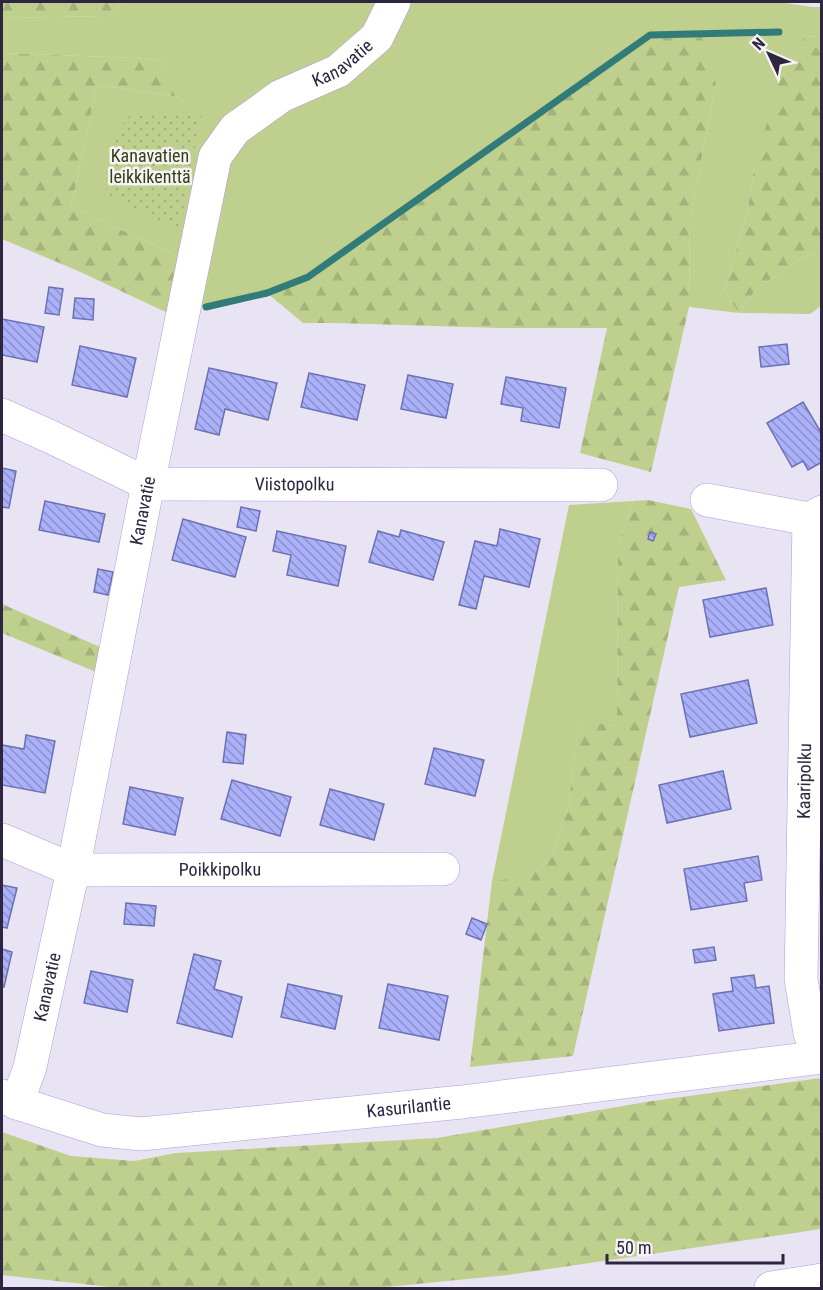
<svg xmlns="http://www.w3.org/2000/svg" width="823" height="1290" viewBox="0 0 823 1290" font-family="'Roboto Condensed',sans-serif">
	<defs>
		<pattern id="forest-firs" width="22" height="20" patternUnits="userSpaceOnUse" patternTransform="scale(1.5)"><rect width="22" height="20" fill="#bfcf8d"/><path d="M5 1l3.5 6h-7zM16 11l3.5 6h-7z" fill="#a4b27b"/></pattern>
		<pattern id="park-dots" width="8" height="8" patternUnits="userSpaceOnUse" patternTransform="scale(1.5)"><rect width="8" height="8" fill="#bfcf8d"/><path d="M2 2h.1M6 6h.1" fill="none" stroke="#a4b27b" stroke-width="1.8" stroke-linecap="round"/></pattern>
		<pattern id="building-back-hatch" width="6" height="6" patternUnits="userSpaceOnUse" patternTransform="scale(1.5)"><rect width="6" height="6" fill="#aab1f9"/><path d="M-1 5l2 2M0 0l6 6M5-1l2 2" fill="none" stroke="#8b90cb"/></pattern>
	</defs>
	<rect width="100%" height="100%" fill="#e9e4f3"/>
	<g fill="#bfcf8d">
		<path d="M124 2H778L812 7H821V37L805 36 754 168 747 214 724 291 739 313 757 288 803 257 821 252V306L810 314 739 313 689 307 690 218 716 84 650 35 308 277 267 293 206 307 186 300 174 254 71 207 97 85 179 97 162 61 135 58 2 53V18L106 16Z"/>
		<path d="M633 501 618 546 617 726 580 722 567 812 550 859 529 877 502 883 492 881 569 505Z"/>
	</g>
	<g fill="url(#forest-firs)">
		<path d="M2 2H124L106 16 2 18Z"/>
		<path d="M701 34 716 84 690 218 689 307 651 472 580 453 607 328H500L336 323H303L267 293 308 277 650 35Z"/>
		<path d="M805 36 821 37V252L803 257 757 288 739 313 724 291 747 214 754 168 781 73Z"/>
		<path d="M2 53 135 58 162 61 180 97 97 85 71 207 174 254 186 300 170 314 76 270 2 239Z"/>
		<path d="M648 500 691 509 726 580 679 587 573 1056 470 1067 492 881 529 877 550 859 567 812 580 721 617 726 618 546 633 501Z"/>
		<path d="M2 604 100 647 96 672 2 633Z"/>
		<path d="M821 1078V1229L508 1275 377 1288H119L2 1275V1132L71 1156 134 1161 176 1153 437 1138 652 1101Z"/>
	</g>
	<path fill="url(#park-dots)" d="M178 111 201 116 179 231 105 193 111 152 126 117Z"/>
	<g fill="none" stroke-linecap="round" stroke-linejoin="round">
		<path stroke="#317c78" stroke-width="7" d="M206 307 267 293 308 277 650 35 779 32"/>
	</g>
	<g fill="url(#building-back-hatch)" stroke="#6c71b4" stroke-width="1.5">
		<path d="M49 287 63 289 59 315 45 313Z"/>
		<path d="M75 298 94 299 93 320 73 318Z"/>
		<path d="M2 319 44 327 37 362 2 355Z"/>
		<path d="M787 344 789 364 761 367 759 347Z"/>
		<path d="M80 346 136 358 127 397 72 385Z"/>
		<path d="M209 368 277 383 268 420 225 409 219 435 195 429Z"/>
		<path d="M309 373 365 385 357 420 301 407Z"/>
		<path d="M408 375 453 384 446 418 401 409Z"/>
		<path d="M506 377 566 388 559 428 521 421 523 408 501 404Z"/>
		<path d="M803 402 822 434V462L808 470 803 461 792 467 767 423Z"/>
		<path d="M2 468 16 471 9 508 2 507Z"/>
		<path d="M45 501 105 514 99 542 39 530Z"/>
		<path d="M241 507 260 511 256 531 237 527Z"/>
		<path d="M183 519 246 537 235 577 172 560Z"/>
		<path d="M500 529 540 539 529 587 484 576 476 609 459 605 475 541 497 546Z"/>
		<path d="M401 530 444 542 433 580 369 562 378 531 399 537Z"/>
		<path d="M277 531 346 546 338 586 287 575 291 555 273 551Z"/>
		<path d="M650 532 656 534 653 541 648 539Z"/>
		<path d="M98 569 113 572 108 595 94 592Z"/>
		<path d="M766 588 773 625 710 637 703 600Z"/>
		<path d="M748 680 757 723 690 737 681 694Z"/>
		<path d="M227 732 246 735 243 764 223 762Z"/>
		<path d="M26 735 55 741 45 793 2 785V745L24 749Z"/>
		<path d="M434 748 484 760 475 796 425 784Z"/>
		<path d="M723 771 731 809 667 823 659 785Z"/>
		<path d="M232 780 291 797 280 836 221 819Z"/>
		<path d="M130 787 183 798 175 835 123 824Z"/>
		<path d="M330 789 384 804 374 840 320 825Z"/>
		<path d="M758 856 762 880 744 883 747 901 691 910 684 869Z"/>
		<path d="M2 885 17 888 7 928 2 927Z"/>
		<path d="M126 903 156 906 154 926 124 924Z"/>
		<path d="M472 918 487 924 481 940 466 934Z"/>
		<path d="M714 947 716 960 695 963 693 950Z"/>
		<path d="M2 949 12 952 4 987H2Z"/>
		<path d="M194 954 221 961 214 989 242 997 232 1037 177 1023Z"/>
		<path d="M91 971 133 980 127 1012 84 1003Z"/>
		<path d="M754 975 756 988 769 986 774 1023 719 1031 713 994 733 991 731 978Z"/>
		<path d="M288 984 342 996 335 1029 281 1017Z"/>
		<path d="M388 984 448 996 439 1040 379 1028Z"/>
	</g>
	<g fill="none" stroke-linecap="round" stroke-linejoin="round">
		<defs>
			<g id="minor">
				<path id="s1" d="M2 415 51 437 148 484 601 485"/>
				<path d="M707 500 809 519"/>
				<path id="s2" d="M2 840 73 870 443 869"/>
				<path id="s3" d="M818 1057 810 1033 801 979 809 519 822 512"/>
				<path id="s4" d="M2 1096 17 1103 102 1130 141 1134 462 1102 822 1057"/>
				<path id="s5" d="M17 1103 30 1067 73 870 148 484 215 157 235 129 281 96 338 71 377 37 394 2"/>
			</g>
			<path id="major" d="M771 1288 822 1280"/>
		</defs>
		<use href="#minor" stroke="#b299e0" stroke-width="34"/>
		<use href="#major" stroke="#b299e0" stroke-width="34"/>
		<use href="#minor" stroke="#fff" stroke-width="33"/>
		<use href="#major" stroke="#fff" stroke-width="33"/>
	</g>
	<g text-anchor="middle" stroke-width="5" stroke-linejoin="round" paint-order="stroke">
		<g font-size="18" fill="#2f2541" stroke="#f4f4f4">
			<text dy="6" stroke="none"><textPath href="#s5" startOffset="1128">Kanavatie</textPath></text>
			<text dy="6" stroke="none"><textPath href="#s1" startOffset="308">Viistopolku</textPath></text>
			<text dy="6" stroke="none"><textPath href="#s5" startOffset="606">Kanavatie</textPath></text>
			<text dy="6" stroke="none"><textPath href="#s3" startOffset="278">Kaaripolku</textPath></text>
			<text dy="6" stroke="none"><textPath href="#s2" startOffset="224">Poikkipolku</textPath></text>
			<text dy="6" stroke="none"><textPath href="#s5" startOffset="120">Kanavatie</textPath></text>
			<text dy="6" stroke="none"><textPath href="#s4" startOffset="414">Kasurilantie</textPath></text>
		</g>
		<g font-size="18" fill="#363f15" stroke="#f4f4f4">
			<text x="150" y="162">Kanavatien<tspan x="150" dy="21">leikkikenttä</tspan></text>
		</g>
	</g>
	<rect width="823" height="1290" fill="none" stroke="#2f2541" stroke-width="6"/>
	<g transform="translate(769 54) rotate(314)" stroke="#f4f4f4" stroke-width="4.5" paint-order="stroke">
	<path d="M0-4.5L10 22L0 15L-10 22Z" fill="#2f2541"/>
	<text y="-9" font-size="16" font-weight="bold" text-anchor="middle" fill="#2f2541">N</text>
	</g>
	<path d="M607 1254v9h176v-9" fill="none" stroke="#2f2541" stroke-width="3"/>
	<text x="616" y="1254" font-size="18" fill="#2f2541" stroke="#f4f4f4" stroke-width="4.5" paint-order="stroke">50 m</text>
</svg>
